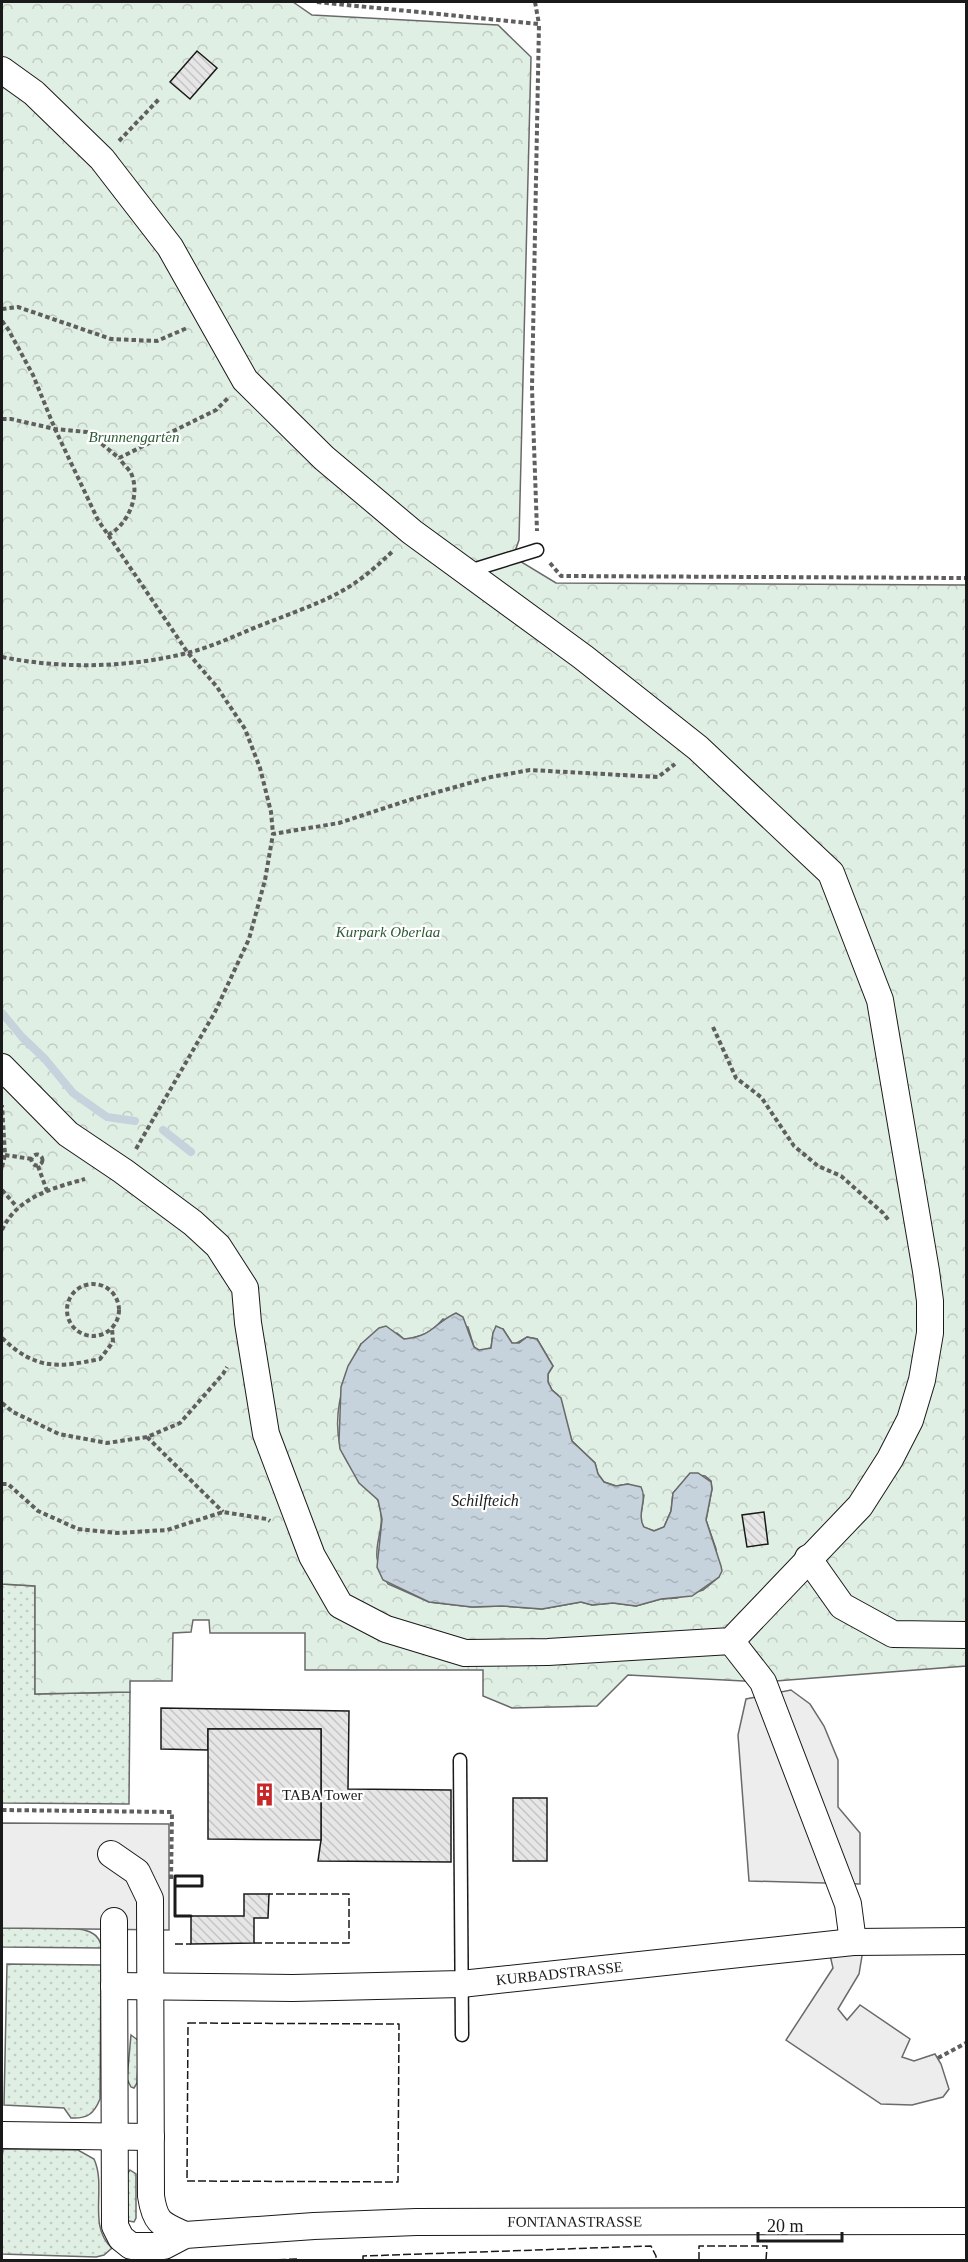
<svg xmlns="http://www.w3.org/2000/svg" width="968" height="2262" viewBox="0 0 968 2262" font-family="'Times New Roman',serif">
	<defs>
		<pattern id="grass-dots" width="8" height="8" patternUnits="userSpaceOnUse" patternTransform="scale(1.5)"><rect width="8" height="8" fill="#e0efe3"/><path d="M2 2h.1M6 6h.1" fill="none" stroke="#c0ccc2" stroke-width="1.8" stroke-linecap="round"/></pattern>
		<pattern id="park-crowns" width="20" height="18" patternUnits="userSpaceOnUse" patternTransform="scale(1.5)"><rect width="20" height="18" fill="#e0efe3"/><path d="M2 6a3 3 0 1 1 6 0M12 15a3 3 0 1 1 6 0" fill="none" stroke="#c0ccc2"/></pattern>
		<pattern id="water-ripples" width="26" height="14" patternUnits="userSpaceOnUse" patternTransform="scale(1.5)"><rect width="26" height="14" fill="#c6d2dc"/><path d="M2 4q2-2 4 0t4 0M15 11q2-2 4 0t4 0" fill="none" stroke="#aab4bc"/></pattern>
		<pattern id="building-back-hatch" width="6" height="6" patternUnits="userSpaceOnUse" patternTransform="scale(1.5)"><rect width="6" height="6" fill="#e6e6e6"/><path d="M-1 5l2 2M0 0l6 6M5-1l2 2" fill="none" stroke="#c5c5c5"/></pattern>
	</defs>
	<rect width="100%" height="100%" fill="#fff"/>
	<g fill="url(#grass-dots)" stroke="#6a6a6a" stroke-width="1.5">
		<path d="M2 1584 35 1586V1694L130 1692 129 1804 2 1803Z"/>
		<path d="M2 1928C22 1928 75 1924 92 1933 98 1936 100 1941 102 1948L2 1947Z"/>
		<path d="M7 1964 101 1965 100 2099C94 2114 87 2119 71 2118L64 2108 4 2105Z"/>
		<path d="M131 2035 139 2041 137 2083 134 2088 131 2087 127 2079Z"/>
		<path d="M3 2149 78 2150 94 2159C107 2187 87 2226 112 2248L104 2255 96 2257 2 2254V2158Z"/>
		<path d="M130 2170 136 2174V2218L134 2222 129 2221 127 2217V2174Z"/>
	</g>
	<path fill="url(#park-crowns)" stroke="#6a6a6a" stroke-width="1.5" fill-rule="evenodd" d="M2 2H293L312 15 498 25 531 57 519 540 513 557 556 583 966 585V1666L763 1682 628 1675 597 1706 512 1708 483 1696V1670H305V1633H210L209 1620H193L191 1632 173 1633 172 1681H130V1692L35 1694V1586L2 1584ZM443 1319 468 1327 474 1347 479 1351 491 1348 493 1333 503 1329 512 1343 515 1344 527 1337 537 1339 553 1366 548 1374V1382L552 1390 558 1395 572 1441 595 1463 598 1474 604 1482 616 1486 628 1484 644 1495 640 1521 643 1527 654 1531 664 1527 671 1511 673 1493 690 1474 705 1476 711 1481 712 1489 706 1520 716 1549 719 1577 703 1590 677 1598 661 1599 636 1606 613 1603 592 1605 581 1602 542 1609 502 1606 472 1607 429 1602 388 1584C384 1576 378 1566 377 1558 375 1539 386 1527 379 1503 374 1488 356 1476 348 1463 326 1429 343 1375 361 1344L397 1333 404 1339C422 1337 432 1332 443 1319Z"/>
	<g fill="#ededed" stroke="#6a6a6a" stroke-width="1.5">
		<path d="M791 1690 810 1704 824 1726 838 1760V1807L860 1833V1884L749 1881 738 1735 746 1699Z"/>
		<path d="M2 1823 169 1824V1930L2 1928Z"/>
		<path d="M863 1950 859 1974 838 2009 847 2020 860 2005 910 2039 902 2057 914 2061 935 2054 941 2064 949 2089 943 2097 912 2105 881 2104 786 2040 833 1968 830 1955Z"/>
	</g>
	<path fill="url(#water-ripples)" stroke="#6a6a6a" stroke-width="1.5" d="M456 1313 463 1317 474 1347 479 1350 491 1348 493 1333 496 1326 503 1329 512 1343H519L527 1337 537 1339 553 1366 548 1374V1382L552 1390 561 1398 572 1441 595 1463 598 1474 604 1482 616 1486 628 1484 641 1487C648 1500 636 1514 644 1527L654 1531 664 1527 671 1511 673 1493 690 1473H698L711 1482 712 1489 706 1520 721 1566 722 1571 719 1577 692 1596 661 1599 636 1606 613 1603 592 1605 581 1602 542 1609 502 1606 472 1607 429 1602 383 1580 377 1567 382 1519 378 1500 359 1483 340 1449 339 1441 341 1387 348 1366 361 1344 379 1328 386 1326 404 1339C432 1337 434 1323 456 1313Z"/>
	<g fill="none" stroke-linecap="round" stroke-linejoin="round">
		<g stroke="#c6d2dc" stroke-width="8">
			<path d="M2 1013 22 1037 45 1059 73 1093 107 1117 135 1121"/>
			<path d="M163 1130 191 1152"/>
		</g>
	</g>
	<g fill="url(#building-back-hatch)" stroke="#1a1a1a" stroke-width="1.5">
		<path d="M197 51 217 68 190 99 170 82Z"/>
		<path d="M764 1512 768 1544 747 1547 742 1515Z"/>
		<path d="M161 1708 349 1711 348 1789 451 1790V1862L318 1861 321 1840V1729H208V1750L161 1749Z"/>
		<path d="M208 1729H321V1840L208 1839Z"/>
		<rect x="513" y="1798" width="34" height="63"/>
		<path d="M244 1894H269L268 1918H254V1943L191 1944V1916H244Z"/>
	</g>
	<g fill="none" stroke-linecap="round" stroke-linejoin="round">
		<defs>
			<g id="lane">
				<path d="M466 572 537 550"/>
				<path d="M460 1760 462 2035"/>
			</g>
			<g id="street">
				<path d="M2 70 34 93 102 159 170 247 245 380 324 458 412 532 583 657 698 748 831 873 880 1000 926 1271 930 1301V1333L922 1380 910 1420 890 1459 860 1506 731 1641 548 1652 465 1653 386 1629 340 1605 312 1556 266 1434 248 1323 245 1288 218 1246 193 1223 123 1171 68 1134 2 1067"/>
				<path d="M808 1558 842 1606 893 1634 966 1635"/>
				<path d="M731 1641 763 1682 848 1904 853 1942"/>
				<path d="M111 1854 137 1872 150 1899 151 2196C155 2223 161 2224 185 2235"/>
				<path id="s1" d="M114 1921 115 2226 121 2238 131 2246H164L185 2235 314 2226 416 2222 966 2221"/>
				<path id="s2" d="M114 1986 293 1988 461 1984 853 1942 966 1941"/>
				<path d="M2 2135 151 2137"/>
			</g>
		</defs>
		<use href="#lane" stroke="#1a1a1a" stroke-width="15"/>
		<use href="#street" stroke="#1a1a1a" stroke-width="28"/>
		<g stroke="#5f5f5f" stroke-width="4" stroke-dasharray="4.5 3" stroke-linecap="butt">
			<path d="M317 2 539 24 532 388 537 531"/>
			<path d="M535 2 539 24"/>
			<path d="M119 141 160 98"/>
			<path d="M2 309 18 307 111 339 157 341 187 328"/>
			<path d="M2 321 8 329 33 375 55 429 98 520 188 653 217 687 245 729 260 768 271 812 273 834"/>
			<path d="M2 419H11L55 429 87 432 119 458 216 410 228 398"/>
			<path d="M108 535C128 525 141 495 131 473 128 468 122 463 119 458"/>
			<path d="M550 563 561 576 966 578"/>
			<path d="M2 657C62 669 127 668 187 653 216 646 244 631 272 621 297 611 324 602 347 588 364 578 379 564 393 551"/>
			<path d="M713 1027 736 1078 761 1097 794 1146 818 1166 841 1176 883 1213 890 1222"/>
			<path d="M136 1149 215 1012 249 939 265 880 273 834 339 823 409 800 491 777 530 770 658 777 675 764"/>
			<circle cx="37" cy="1160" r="5.5"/>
			<path d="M5 1155 32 1159"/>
			<path d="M38 1166 47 1191"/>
			<path d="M2 1167 5 1155 2 1105"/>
			<path d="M2 1190 17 1207"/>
			<path d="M2 1230C17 1197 53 1188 85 1179"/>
			<circle cx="93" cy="1310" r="26"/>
			<path d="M2 1338C36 1370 57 1368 100 1359L113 1342 112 1328"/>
			<path d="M2 1403 13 1412 59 1434 107 1443 147 1437 180 1423 223 1374 227 1367"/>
			<path d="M147 1437 223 1512"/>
			<path d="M2 1484H8L38 1511 78 1529 117 1533 167 1530 223 1512 267 1519 270 1521"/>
			<path d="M2 1810 172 1812 171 1881"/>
			<path d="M938 2058 966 2043"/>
		</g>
		<use href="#lane" stroke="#fff" stroke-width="12"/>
		<use href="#street" stroke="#fff" stroke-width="26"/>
		<g stroke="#1a1a1a" stroke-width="1.5" stroke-dasharray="8 3" stroke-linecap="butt">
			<path d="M254 1943H349V1894H269"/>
			<path d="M175 1944H191"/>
			<path d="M188 2023 399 2024 398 2182 187 2181Z"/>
			<path d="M267 2260 298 2259V2260"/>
			<path d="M363 2260V2256L651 2246 656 2256V2260"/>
			<path d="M699 2260V2246H767L766 2260"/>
		</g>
		<path stroke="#1a1a1a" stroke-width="3" d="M175 1886H202V1876H175V1916H191"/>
	</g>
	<defs>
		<symbol id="building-bare" viewBox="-9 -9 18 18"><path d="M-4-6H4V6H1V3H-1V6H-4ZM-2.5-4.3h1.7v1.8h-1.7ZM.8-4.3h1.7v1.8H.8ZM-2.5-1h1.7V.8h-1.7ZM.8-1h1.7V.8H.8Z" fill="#c62828" stroke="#fff" stroke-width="2.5" paint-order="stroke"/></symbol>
	</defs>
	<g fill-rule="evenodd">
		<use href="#building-bare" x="248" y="1778" width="33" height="33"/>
	</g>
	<g text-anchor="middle" stroke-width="4.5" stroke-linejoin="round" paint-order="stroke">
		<g font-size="15" font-style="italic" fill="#2b5a34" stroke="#fff">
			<text x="134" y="442">Brunnengarten</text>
			<text x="388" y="937">Kurpark Oberlaa</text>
		</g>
		<g font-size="15" fill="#1a1a1a" stroke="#fff" text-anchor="start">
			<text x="282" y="1800">TABA Tower</text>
		</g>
		<g font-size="15" fill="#1a1a1a" stroke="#fff">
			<text dy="5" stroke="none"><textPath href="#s2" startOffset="446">KURBADSTRASSE</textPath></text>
			<text dy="5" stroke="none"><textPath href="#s1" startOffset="778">FONTANASTRASSE</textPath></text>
		</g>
		<g font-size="16" font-style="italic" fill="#1a1a1a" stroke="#fff">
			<text x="485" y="1506">Schilfteich</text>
		</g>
	</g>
	<rect width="968" height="2262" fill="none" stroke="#1a1a1a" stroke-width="6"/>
	<path d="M758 2232v9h84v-9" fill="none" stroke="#1a1a1a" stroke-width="3"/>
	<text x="767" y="2232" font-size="18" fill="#1a1a1a" stroke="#ffffff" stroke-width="4.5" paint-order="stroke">20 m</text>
</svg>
